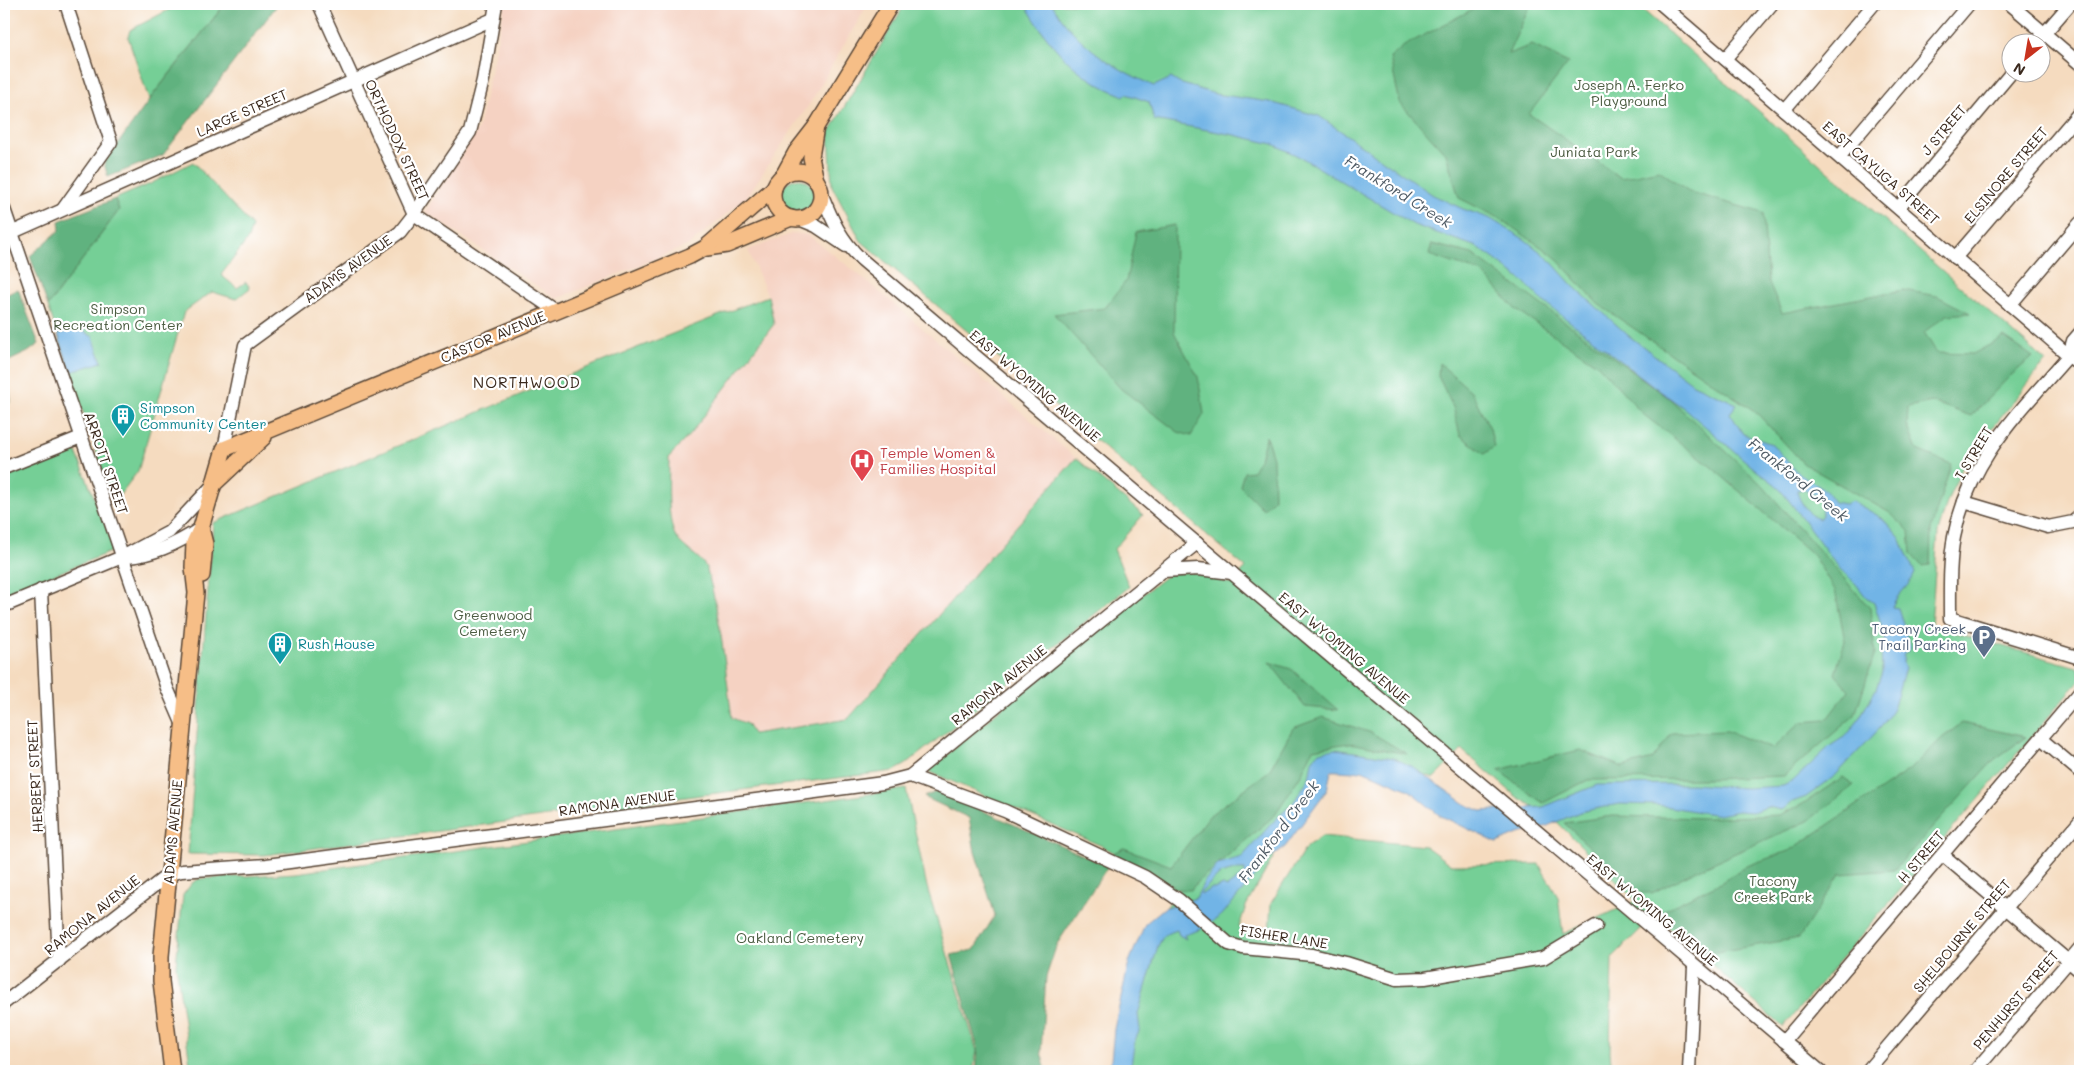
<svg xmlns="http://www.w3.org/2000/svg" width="2084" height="1075" viewBox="0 0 2084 1075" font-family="Mali,sans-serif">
	<rect width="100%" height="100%" fill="#fff"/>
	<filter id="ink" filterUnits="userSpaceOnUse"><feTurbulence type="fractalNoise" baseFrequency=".02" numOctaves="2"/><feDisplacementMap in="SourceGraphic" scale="10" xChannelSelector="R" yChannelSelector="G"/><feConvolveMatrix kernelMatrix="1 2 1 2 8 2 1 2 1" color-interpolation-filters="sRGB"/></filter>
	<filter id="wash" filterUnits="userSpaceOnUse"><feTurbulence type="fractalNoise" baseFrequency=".0096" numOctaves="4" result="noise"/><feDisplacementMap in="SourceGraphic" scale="20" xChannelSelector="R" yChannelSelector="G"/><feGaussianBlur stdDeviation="1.12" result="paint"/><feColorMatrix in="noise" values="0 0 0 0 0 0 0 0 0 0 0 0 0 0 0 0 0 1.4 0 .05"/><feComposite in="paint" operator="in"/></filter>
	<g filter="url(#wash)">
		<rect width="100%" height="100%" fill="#f5dbbf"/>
		<g fill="#f5d2c2">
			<path d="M505 4H686L698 6 699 4H868L810 103 746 198 689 245 557 299 425 212 478 129Z"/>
			<path d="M794 233 808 235 857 273 1076 458 848 719 753 734 747 724 732 718 714 600 706 567 675 537 669 505V457L691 433 774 324 768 296 748 250Z"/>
		</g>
		<g fill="#75cf96" stroke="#587c5a" fill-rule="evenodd">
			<path d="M180 4H225L149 100 128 37 130 30Z"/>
			<path d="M905 4H1636L2046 361 1964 464 1948 499 1938 533 1931 626 2077 667 2080 672V680L1783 1027 1655 915 1612 958 1610 1052 1612 1071H1116L1152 926 1180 889 1102 846 928 771 1054 663 1169 574 1189 572 1231 584 1246 568 861 241 832 186 829 133ZM1462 750 1517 797 1553 818 1636 901 1563 934 1558 897 1539 864 1451 865 1425 846 1322 836 1307 846 1271 903 1269 934 1239 927 1246 906 1324 767 1400 765 1434 778Z"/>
			<path d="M193 162 252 226 248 239 221 275 237 288 246 282 250 288 236 299 212 292 184 312 138 471 119 496 112 499 48 306 119 210 115 199 150 184Z"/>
			<circle cx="798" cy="196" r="17"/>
			<path d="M768 296 774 324 691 433 669 457C669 477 666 520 676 537 683 549 703 557 707 570 721 617 725 669 732 718L747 724 753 734 848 719 1076 458 1143 515 1114 549 1129 587 905 765 894 771 701 795 265 855 188 854 213 523 546 384Z"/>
			<path d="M75 449 115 550 4 595V478Z"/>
			<path d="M906 789 927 887 977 1051 973 1071H191L176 965 183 895 192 883 199 879 296 873Z"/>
		</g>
		<g fill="#60b27f" stroke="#4e6e4e">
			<path d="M225 4H278L163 155 108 177 104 163 153 95Z"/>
			<path d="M1482 4H1531L1508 54 1532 45 1568 63 1529 114 1621 178 1659 170 1690 192 1763 213 1768 280 1782 313 1903 290 1937 296 1970 313 1947 315 1924 332 1937 353 1973 354 2004 337 2033 357 2009 377 1971 416 1932 402 1908 407 1907 425 1917 450 1951 464 1931 529 1930 565 1922 566 1911 554 1909 531 1890 513 1804 464 1756 412 1598 304 1554 256 1499 218 1459 198 1446 154 1400 103 1390 58 1404 46Z"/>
			<path d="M115 199 119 210 48 306 30 256 60 230 59 221Z"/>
			<path d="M1175 225 1174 332 1198 377 1204 414 1191 436 1178 432 1121 389 1054 314 1105 308 1126 281 1136 232Z"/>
			<path d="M1432 244 1472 254 1669 398 1761 484 1870 608 1875 653 1855 715 1784 776 1710 779 1588 780 1543 803 1498 770 1580 750 1622 767 1653 759 1672 733 1727 731 1772 749 1801 722 1826 720 1849 690 1835 674 1845 641 1835 590 1812 554 1709 465 1644 415 1598 365 1515 309 1483 273 1429 255Z"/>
			<path d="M18 289 39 344 28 352 7 362C4 375 10 387 11 401L4 410V296Z"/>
			<path d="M1439 363 1471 391 1490 428 1494 447 1484 454 1460 435 1453 407 1438 376Z"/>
			<path d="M1266 436 1273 458 1274 499 1263 509 1240 486 1244 472 1253 471 1260 459Z"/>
			<path d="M1269 662 1291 669 1338 710 1305 707Z"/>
			<path d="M1323 717 1372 733 1407 754 1349 743 1313 749 1302 773 1274 816 1197 882 1191 890 1172 889 1111 854 1124 848 1171 866 1210 815 1269 771 1293 728Z"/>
			<path d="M1962 723 2026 737 1995 759 1894 870 1840 874 1799 938 1706 954 1658 913 1722 882 1744 867 1791 850 1909 770 1942 738Z"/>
			<path d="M1843 777 1854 785 1808 821 1697 870 1652 893H1639L1564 823 1612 816 1708 818 1779 815 1801 805Z"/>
			<path d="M938 791 1108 866 1057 944 1046 977 1041 1052 1046 1071H976L978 1049 951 955 974 950 995 915 975 852 969 818 924 797Z"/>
		</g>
		<g fill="#71b4e6" stroke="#566f82" fill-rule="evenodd">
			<path d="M1025 4H1052C1075 43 1113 68 1154 86L1171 78 1179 83 1215 94 1270 102 1319 116 1433 195 1463 209 1489 218 1524 239 1547 257 1573 286 1629 336 1693 384 1737 404 1730 413 1743 434 1772 444 1795 470 1826 491 1834 502 1845 504 1852 501 1882 518 1900 538 1915 573C1909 588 1897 593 1892 607L1898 608 1911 648 1904 654 1903 662 1905 668 1893 709 1882 726 1835 776 1806 797 1792 802 1782 810 1768 807 1752 812 1738 811 1719 815 1657 805 1619 804 1580 812 1540 829 1518 834 1497 843 1439 815 1409 790 1362 770C1353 774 1341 770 1331 771L1327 790 1285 847 1271 857 1222 915 1202 929 1184 935 1186 939 1179 935 1177 930 1164 935 1158 946 1138 1014 1140 1030 1135 1040 1130 1071H1110L1114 1029 1129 962 1145 924 1164 908 1196 898 1204 882 1218 864 1242 857 1271 824 1293 803 1309 778 1312 761 1319 752 1335 749 1394 758 1413 767 1467 805 1481 811 1543 807 1597 785 1692 784 1745 788 1783 786 1793 781 1830 746 1847 735 1857 722 1876 689 1882 672 1881 645 1885 642 1883 630 1874 603 1866 597 1856 584 1840 569 1787 498 1776 485 1756 470 1685 409 1660 391 1543 301 1524 282 1497 261 1477 247 1414 225 1304 159 1273 144 1234 135 1154 120 1149 102 1126 94 1124 96C1075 77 1051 48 1025 4ZM1804 489 1808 492 1816 493 1821 501 1822 515 1819 519C1810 516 1798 501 1797 490ZM1234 870H1245V874L1227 887 1223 885 1214 889 1212 888 1202 894 1200 893 1220 874Z"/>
			<path d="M79 328 93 337 102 362 71 372 58 334Z"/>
		</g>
	</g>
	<g filter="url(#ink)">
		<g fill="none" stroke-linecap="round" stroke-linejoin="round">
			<defs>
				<g id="minor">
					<path d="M319 4 414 214 556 311"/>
					<path d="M1661 4 2080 365"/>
					<path d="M2010 4 2080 64"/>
					<path d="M2037 42 2070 4"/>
					<path d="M1725 59 1772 4"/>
					<path d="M1784 110 1874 4"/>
					<path d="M1840 156 1969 4"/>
					<path d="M822 195C832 220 841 240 861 259L1820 1071"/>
					<path d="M1899 207 2012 72"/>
					<path d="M4 209 167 688 183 725"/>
					<path d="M63 209 111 142 66 4"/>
					<path d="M799 219 816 226 846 246"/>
					<path d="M4 236 493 19"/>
					<path d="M1955 258 2080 112"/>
					<path d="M2010 305 2080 223"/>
					<path d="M2080 333 2073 341 2069 355C2019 413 1969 459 1954 537 1949 563 1950 591 1950 618L2080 658"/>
					<path d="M224 449 245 345 400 232 414 214 470 132 483 80 496 4"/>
					<path d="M4 468 81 437"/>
					<path d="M1964 502 2048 527 2073 522 2080 516"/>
					<path d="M127 557C153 555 179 543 201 528"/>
					<path d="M1163 571 1198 569 1232 573"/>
					<path d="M41 590 59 961"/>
					<path d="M4 606 122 557 169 532 214 484"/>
					<path d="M2041 739 2080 772"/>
					<path d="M910 776 1005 811 1145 877 1179 900 1229 944 1243 948 1312 955 1346 963 1397 979 1425 978 1543 958 1596 926"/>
					<path d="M1943 855 2080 971"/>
					<path d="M4 1003 169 874 182 871 267 865 883 783 910 776 1197 543"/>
					<path d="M1784 1041 2080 692"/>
					<path d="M1689 1071 1694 966"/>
					<path d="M1867 1071 2080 821"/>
					<path d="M1975 1071 2080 948"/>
				</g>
				<g id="major">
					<circle cx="797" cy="195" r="24"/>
					<path d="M784 174 796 152 817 125 891 4"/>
					<path d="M816 181 811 157 816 126"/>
					<path d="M707 248 727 245 791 218"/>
					<path d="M215 483 264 437"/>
					<path d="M201 528 205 544 202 575"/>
					<path d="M172 1071 161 981V956L196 593 193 567 194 543 201 528 224 449 690 256 705 248 774 188"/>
				</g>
			</defs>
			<use href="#minor" stroke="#574536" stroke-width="15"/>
			<use href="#major" stroke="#574536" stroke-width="18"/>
			<use href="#minor" stroke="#fff" stroke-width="12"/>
			<use href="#major" stroke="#f6be87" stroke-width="15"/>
		</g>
	</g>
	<defs>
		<symbol id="building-pin" viewBox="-11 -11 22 30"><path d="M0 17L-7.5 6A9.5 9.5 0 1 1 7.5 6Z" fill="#0f9aa8" stroke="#fff"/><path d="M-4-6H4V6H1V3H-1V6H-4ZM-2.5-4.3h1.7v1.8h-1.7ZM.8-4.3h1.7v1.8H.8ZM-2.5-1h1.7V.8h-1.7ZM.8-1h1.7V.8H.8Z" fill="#fff"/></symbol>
		<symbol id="hospital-pin" viewBox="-11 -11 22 30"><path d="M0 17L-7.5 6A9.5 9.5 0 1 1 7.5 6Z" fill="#e0444e" stroke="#fff"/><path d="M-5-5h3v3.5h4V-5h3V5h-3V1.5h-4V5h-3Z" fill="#fff"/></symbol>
		<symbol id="parking-pin" viewBox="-11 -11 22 30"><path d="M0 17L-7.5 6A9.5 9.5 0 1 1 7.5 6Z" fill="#5c6f8a" stroke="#fff"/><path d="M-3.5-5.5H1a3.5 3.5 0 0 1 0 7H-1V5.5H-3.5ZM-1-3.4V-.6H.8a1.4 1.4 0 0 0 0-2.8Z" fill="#fff"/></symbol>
	</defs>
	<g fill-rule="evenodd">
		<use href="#building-pin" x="109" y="402" width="28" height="38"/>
		<use href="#hospital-pin" x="848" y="447" width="28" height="38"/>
		<use href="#parking-pin" x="1970" y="623" width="28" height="38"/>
		<use href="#building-pin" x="266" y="630" width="28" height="38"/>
	</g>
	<g text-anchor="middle" stroke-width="4.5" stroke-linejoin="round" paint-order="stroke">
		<g font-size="14" fill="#4c5c42" stroke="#fff">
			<text x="1629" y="90">Joseph A. Ferko<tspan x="1629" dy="16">Playground</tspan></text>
			<text x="1594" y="157">Juniata Park</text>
			<text x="118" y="314">Simpson<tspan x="118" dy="16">Recreation Center</tspan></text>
			<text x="493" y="620">Greenwood<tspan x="493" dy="16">Cemetery</tspan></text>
			<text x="1773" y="886">Tacony<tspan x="1773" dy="16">Creek Park</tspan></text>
			<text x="800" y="943">Oakland Cemetery</text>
		</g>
		<g font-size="14" fill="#3b2a1e" stroke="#fff">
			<text transform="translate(242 113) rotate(-24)" y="5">LARGE STREET</text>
			<text transform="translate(1944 130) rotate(-50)" y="5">J STREET</text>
			<text transform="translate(397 140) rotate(65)" y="5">ORTHODOX STREET</text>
			<text transform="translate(1881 173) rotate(41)" y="5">EAST CAYUGA STREET</text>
			<text transform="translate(2006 175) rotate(-50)" y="5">ELSINORE STREET</text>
			<text transform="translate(348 269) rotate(-36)" y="5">ADAMS AVENUE</text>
			<text transform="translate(493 337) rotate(-23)" y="5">CASTOR AVENUE</text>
			<text transform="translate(1035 386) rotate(40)" y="5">EAST WYOMING AVENUE</text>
			<text transform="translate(1974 453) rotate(-59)" y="5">I STREET</text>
			<text transform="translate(106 463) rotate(71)" y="5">ARROTT STREET</text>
			<text transform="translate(1344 648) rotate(40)" y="5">EAST WYOMING AVENUE</text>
			<text transform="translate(999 685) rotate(-39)" y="5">RAMONA AVENUE</text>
			<text transform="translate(35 776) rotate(-93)" y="5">HERBERT STREET</text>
			<text transform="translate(617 803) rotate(-8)" y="5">RAMONA AVENUE</text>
			<text transform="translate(173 832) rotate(-85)" y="5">ADAMS AVENUE</text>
			<text transform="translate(1921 857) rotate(-50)" y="5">H STREET</text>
			<text transform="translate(1652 910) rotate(40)" y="5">EAST WYOMING AVENUE</text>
			<text transform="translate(92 915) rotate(-39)" y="5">RAMONA AVENUE</text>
			<text transform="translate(1962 936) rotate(-50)" y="5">SHELBOURNE STREET</text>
			<text transform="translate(1284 937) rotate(9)" y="5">FISHER LANE</text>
			<text transform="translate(2016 1000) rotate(-50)" y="5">PENHURST STREET</text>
		</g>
		<g font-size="14" fill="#0d838f" stroke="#fff" text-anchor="start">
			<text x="140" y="413">Simpson<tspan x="140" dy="16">Community Center</tspan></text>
			<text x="298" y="649">Rush House</text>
		</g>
		<g font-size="14" fill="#be3a42" stroke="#fff" text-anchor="start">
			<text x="880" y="458">Temple Women &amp;<tspan x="880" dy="16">Families Hospital</tspan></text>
		</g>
		<g font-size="14" fill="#4e5e75" stroke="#fff" text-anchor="end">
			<text x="1966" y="634">Tacony Creek<tspan x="1966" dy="16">Trail Parking</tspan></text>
		</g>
		<g font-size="15" font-style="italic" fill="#4e5a64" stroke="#fff">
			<text transform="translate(1398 192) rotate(32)" y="5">Frankford Creek</text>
			<text transform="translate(1798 480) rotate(39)" y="5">Frankford Creek</text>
			<text transform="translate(1279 832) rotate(-53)" y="5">Frankford Creek</text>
		</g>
		<g font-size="15" letter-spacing="1" fill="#3b2a1e" stroke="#fff">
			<text x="527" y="388">NORTHWOOD</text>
		</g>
	</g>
	<rect width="2084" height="1075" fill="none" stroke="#fff" stroke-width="20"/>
	<g transform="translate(2026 58) rotate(211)"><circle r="24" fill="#ffffff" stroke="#b1aaa5"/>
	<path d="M0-4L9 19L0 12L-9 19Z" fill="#c8321e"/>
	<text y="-8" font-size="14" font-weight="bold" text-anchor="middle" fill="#3b2a1e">N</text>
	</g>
</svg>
